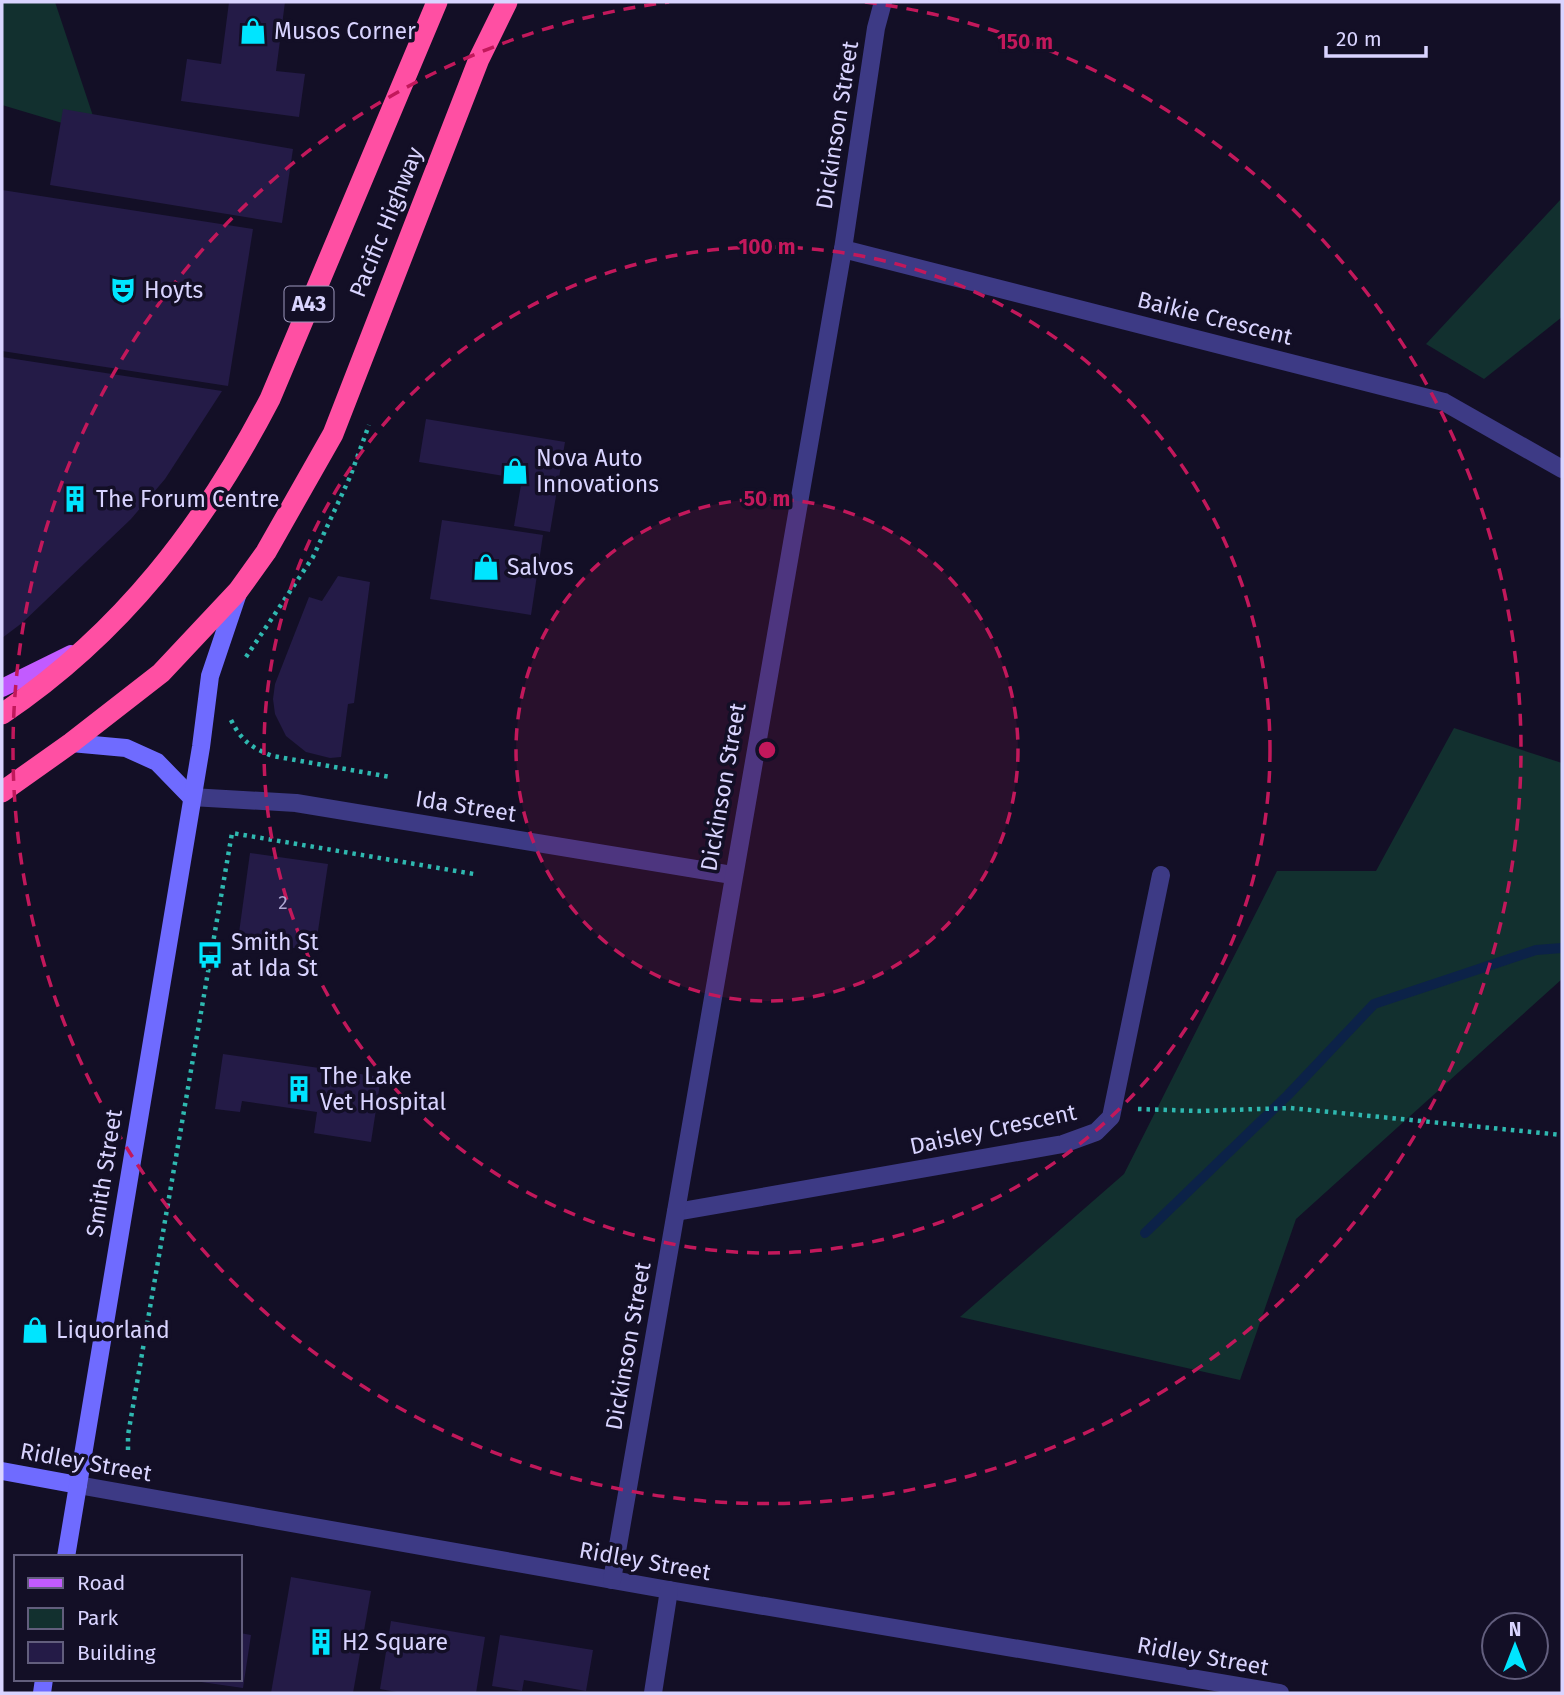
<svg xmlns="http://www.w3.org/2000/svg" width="1564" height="1695" viewBox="0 0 1564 1695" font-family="'Fira Sans',sans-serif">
	<rect width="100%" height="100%" fill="#130f26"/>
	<g fill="#12302f">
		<path d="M2 2H55L99 134 2 105Z"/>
		<path d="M1562 198V317L1484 379 1426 344Z"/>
		<path d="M1454 728 1562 763V979L1296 1219 1240 1380 960 1317 1124 1174 1277 871H1376Z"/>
	</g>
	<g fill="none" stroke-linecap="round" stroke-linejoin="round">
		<path stroke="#0c2248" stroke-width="10" d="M1145 1233 1288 1095 1374 1004 1536 950 1562 948"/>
	</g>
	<g fill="#241b47">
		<path d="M229 2H285L276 71 305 74 299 117 181 101 187 59 221 64Z"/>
		<path d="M63 109 293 149 282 223 50 185Z"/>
		<path d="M2 190 253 229 228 386 2 351Z"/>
		<path d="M2 357 222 391 165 479 131 519 22 623 2 638Z"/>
		<path d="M426 419 565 442 550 532 514 526 522 479 419 462Z"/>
		<path d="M442 520 543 535 531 615 430 599Z"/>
		<path d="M338 576 370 582 354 703 348 704 341 757 330 758 306 752 286 736 275 714 273 699 275 684 309 597 322 601Z"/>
		<path d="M250 853 328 864 315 951 238 940Z"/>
		<path d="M223 1054 381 1077 371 1142 314 1133 317 1112 242 1101 240 1112 215 1109Z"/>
		<path d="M291 1577 371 1591 353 1693H271Z"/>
		<path d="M391 1621 485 1637 476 1693H402L380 1689Z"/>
		<path d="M240 1633 251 1635 243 1688 201 1682 240 1679Z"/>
		<path d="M500 1635 593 1650 586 1691 524 1680 522 1691 492 1686Z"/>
	</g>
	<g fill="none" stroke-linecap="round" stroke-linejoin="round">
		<g stroke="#2fb8b0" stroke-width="4.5" stroke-dasharray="3.5 5" stroke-linecap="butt">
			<path d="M246 657 313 557 350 477 369 425"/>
			<path d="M231 720C241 740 251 748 273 756L390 777"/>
			<path d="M1138 1109 1199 1111 1290 1108 1562 1135"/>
			<path d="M128 1450V1435L232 833 474 874"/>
		</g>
		<g stroke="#3d3a85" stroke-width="18">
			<path d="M843 249 1444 402 1562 469"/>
			<path d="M191 797 296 803 732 875"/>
			<path d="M676 1212 1063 1144 1096 1132 1111 1117 1161 875"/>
			<path d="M78 1485 669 1590 1280 1693"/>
			<path d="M612 1580 843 249 876 28 883 2"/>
			<path d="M653 1693 669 1590"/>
		</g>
		<g stroke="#6f6bff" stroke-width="18">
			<path d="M71 743 126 748 157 762 191 797"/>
			<path d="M2 1471 78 1485"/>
			<path d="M66 1557 201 747 210 676 238 593"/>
			<path d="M42 1693 44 1679"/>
		</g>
		<path stroke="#c25bff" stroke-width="18" d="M2 688 71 654"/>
		<g stroke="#ff4fa3" stroke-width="21">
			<path d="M2 714C122 633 204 526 270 399L437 2"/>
			<path d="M2 792 71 743 161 673 238 591 266 552 333 434 479 59 507 2"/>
		</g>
	</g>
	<circle cx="767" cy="750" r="251" fill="#c2185b" fill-opacity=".12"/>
	<g fill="none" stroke="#c2185b" stroke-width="3.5" stroke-dasharray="12 9">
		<circle cx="767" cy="750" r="251"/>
		<circle cx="767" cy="750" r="503"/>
		<path d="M865 2A754 754 0 1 1 669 2"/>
	</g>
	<defs>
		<symbol id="shop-bare" viewBox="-9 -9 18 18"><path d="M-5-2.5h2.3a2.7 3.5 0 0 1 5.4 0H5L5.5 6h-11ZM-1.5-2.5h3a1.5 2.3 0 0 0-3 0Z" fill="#00e5ff" stroke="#130f26" stroke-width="2.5" paint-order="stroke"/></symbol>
		<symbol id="theatre-bare" viewBox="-9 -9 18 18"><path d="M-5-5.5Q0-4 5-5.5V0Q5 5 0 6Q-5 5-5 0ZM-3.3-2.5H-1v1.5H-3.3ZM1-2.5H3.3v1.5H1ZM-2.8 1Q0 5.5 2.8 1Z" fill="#00e5ff" stroke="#130f26" stroke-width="2.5" paint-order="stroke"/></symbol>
		<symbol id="building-bare" viewBox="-9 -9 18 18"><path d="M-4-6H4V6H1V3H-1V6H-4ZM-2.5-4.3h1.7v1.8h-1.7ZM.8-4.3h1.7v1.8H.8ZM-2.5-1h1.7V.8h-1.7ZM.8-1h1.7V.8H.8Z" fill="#00e5ff" stroke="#130f26" stroke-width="2.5" paint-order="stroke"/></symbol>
		<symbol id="bus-bare" viewBox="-9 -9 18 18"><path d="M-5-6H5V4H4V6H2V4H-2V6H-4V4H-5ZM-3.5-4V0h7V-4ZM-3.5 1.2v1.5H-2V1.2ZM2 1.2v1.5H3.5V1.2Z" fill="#00e5ff" stroke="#130f26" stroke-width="2.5" paint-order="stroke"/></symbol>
	</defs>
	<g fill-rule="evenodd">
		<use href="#shop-bare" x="234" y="12" width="38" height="38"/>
		<use href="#theatre-bare" x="104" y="271" width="38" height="38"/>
		<use href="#shop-bare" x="496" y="452" width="38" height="38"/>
		<use href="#building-bare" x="56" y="480" width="38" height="38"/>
		<use href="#shop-bare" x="467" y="548" width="38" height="38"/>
		<use href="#bus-bare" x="191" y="936" width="38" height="38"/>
		<use href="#building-bare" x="280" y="1070" width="38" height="38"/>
		<use href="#shop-bare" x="16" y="1311" width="38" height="38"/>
		<use href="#building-bare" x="302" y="1623" width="38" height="38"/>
	</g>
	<g text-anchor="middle" stroke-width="7" stroke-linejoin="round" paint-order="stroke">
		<g font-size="19" fill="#aca6d1">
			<text x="283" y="909">2</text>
		</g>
		<rect fill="#130f26" stroke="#9e99be" stroke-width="2" x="284.5" y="286.5" width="49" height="35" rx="5"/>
		<g font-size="21" font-weight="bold" fill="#d9d4ff">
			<text x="309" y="311">A43</text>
		</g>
		<g font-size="23" fill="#d9d4ff" stroke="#130f26" text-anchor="start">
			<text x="274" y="39">Musos Corner</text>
			<text x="144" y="298">Hoyts</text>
			<text x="536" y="466">Nova Auto<tspan x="536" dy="26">Innovations</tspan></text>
			<text x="96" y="507">The Forum Centre</text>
			<text x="507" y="575">Salvos</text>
			<text x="231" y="950">Smith St<tspan x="231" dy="26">at Ida St</tspan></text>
			<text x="320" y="1084">The Lake<tspan x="320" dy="26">Vet Hospital</tspan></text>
			<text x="56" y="1338">Liquorland</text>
			<text x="342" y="1650">H2 Square</text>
		</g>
		<g font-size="23" fill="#d9d4ff" stroke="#130f26">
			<text transform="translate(837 125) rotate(-81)" y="8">Dickinson Street</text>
			<text transform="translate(386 222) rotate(-68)" y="8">Pacific Highway</text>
			<text transform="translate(1215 318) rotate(14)" y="8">Baikie Crescent</text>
			<text transform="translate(723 787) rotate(-80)" y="8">Dickinson Street</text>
			<text transform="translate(466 806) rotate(9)" y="8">Ida Street</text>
			<text transform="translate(993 1129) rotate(-12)" y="8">Daisley Crescent</text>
			<text transform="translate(104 1173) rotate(-81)" y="8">Smith Street</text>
			<text transform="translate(628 1346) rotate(-80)" y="8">Dickinson Street</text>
			<text transform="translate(86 1462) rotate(10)" y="8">Ridley Street</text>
			<text transform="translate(645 1561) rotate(10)" y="8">Ridley Street</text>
			<text transform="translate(1203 1656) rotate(10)" y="8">Ridley Street</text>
		</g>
	</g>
	<circle cx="767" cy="750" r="10" fill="#c2185b" stroke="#130f26" stroke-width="3.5"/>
	<g font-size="21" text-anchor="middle" font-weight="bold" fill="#c2185b" stroke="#130f26" stroke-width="7" stroke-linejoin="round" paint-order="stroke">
		<text x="1025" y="49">150 m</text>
		<text x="767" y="254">100 m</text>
		<text x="767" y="506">50 m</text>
	</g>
	<rect width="1564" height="1695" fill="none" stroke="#d9d4ff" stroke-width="7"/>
	<rect x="14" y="1555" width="228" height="126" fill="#130f26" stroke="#625e7d" stroke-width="2"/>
	<rect x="28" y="1578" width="35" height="10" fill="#c25bff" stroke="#625e7d" stroke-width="2"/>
	<text x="77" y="1590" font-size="21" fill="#d9d4ff">Road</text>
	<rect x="28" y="1608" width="35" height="21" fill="#12302f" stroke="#625e7d" stroke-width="2"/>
	<text x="77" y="1625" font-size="21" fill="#d9d4ff">Park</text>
	<rect x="28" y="1642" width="35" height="21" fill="#241b47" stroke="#625e7d" stroke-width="2"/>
	<text x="77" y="1660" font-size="21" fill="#d9d4ff">Building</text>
	<g transform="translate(1515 1646)"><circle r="33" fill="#130f26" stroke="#625e7d" stroke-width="2"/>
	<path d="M0-5L12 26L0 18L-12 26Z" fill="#00e5ff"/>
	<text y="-10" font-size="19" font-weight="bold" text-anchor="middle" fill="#d9d4ff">N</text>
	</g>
	<path d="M1326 46v10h100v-10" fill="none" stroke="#d9d4ff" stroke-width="3.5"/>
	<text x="1336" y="46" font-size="21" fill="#d9d4ff" stroke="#130f26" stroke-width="5" paint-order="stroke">20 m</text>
</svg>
